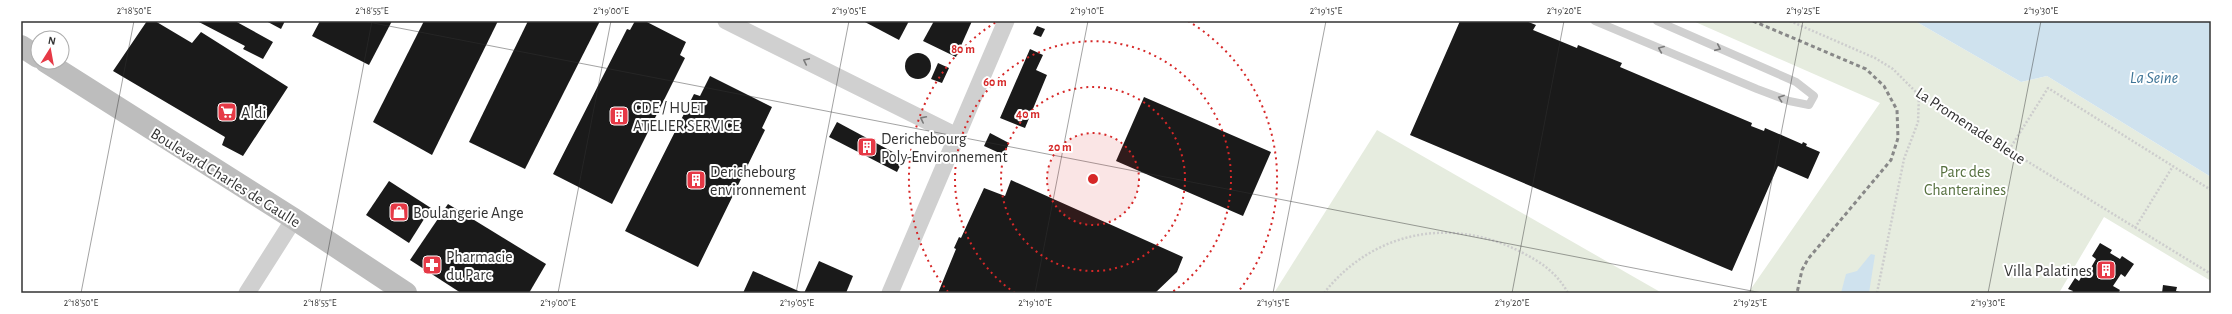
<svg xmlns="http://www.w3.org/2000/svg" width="2232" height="314" viewBox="0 0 2232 314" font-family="'Alegreya Sans',sans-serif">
	<rect width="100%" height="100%" fill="#fff"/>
	<g fill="#e6ecdf">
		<path d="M1693 21H1915L2021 82 2047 76 2211 177V281L2104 217 2059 293H1748L1880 103Z"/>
		<path d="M1377 130 1662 293H1274Z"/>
	</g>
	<g fill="#cfe2ee">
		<path d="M1915 21H2211V177L2047 76 2021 82Z"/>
		<path d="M1871 254 1875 255 1869 293H1841L1846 274 1857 271Z"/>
	</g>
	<g fill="#1a1a1a">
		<path d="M147 21H155L192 43 201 32 288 87 243 156 222 145 225 137 113 71Z"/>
		<path d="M197 21H235L273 42 263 59 243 49 245 46Z"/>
		<path d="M266 21H285L281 29Z"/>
		<path d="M320 21H392L369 65 312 36Z"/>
		<path d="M424 21H498L432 155 373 122Z"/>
		<path d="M528 21H600L525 169 469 142Z"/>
		<path d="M635 21H645L686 42 680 55 685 58 612 204 553 174 627 29 630 30Z"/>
		<path d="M863 21H909L899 40Z"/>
		<path d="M934 21H972L956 57 923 41Z"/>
		<path d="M1460 21H1526L1536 25 1533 30 1577 48 1578 45 1622 63 1620 67 1752 123 1751 126 1764 131 1765 128 1802 144 1803 142 1807 144 1806 146 1820 152 1808 179 1778 166 1732 271 1410 135Z"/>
		<path d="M1037 26 1045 29 1041 37 1033 34Z"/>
		<path d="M1030 49 1043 55 1036 70 1047 75 1025 128 1000 118Z"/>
		<circle cx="918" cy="66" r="13"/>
		<path d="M938 63 949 68 942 83 931 79Z"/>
		<path d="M710 76 772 107 762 128 765 130 698 267 625 231 694 94 700 96Z"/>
		<path d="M1144 97 1271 152 1243 216 1116 161Z"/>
		<path d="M837 122 904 158 897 172 829 137Z"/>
		<path d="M990 133 1009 143 1004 155 984 146Z"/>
		<path d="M1011 180 1183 257 1177 272 1155 293H938L956 249 954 248 959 237 961 238 984 188 1005 196Z"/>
		<path d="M389 181 431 208 409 243 366 215Z"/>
		<path d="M448 204 546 264 529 293H461L410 260Z"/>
		<path d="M2100 243 2112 250 2110 253 2120 259 2122 256 2134 264 2125 277 2121 274 2113 286 2120 290 2118 293H2072L2073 291 2068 289 2075 278 2079 281 2086 269 2089 271 2096 259 2092 256Z"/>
		<path d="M819 261 853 276 846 293H804Z"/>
		<path d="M753 271 803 293H743Z"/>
		<path d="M2163 285 2177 287 2176 291 2184 293H2162Z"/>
	</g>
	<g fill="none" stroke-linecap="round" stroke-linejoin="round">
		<g stroke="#cdcdcd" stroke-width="2.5" stroke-dasharray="2 2" stroke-linecap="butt">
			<path d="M1790 21 1875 58 1893 69 1919 95 2211 274"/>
			<path d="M2009 150 2048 88 2211 190"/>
			<path d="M2135 228 2173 166"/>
			<path d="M1324 293C1373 231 1451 216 1521 252 1541 262 1557 273 1568 293"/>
			<path d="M1877 293 1904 159 1918 122 1919 95"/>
		</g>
		<path stroke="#d0d0d0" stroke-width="8" d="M1595 21 1757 89 1789 101 1809 105 1814 96 1796 82 1657 21"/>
		<g stroke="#d0d0d0" stroke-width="17">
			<path d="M726 21 957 136"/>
			<path d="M247 293 294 219"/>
			<path d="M890 293 1006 21"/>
		</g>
		<g stroke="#bdbdbd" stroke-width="22">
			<path d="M21 46 38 57"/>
			<path d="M46 62 294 219 406 293"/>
		</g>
		<path stroke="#888" stroke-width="3" stroke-dasharray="4 3" stroke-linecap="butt" d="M1753 21 1866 69 1884 86 1897 110 1898 138 1891 160 1808 259 1802 270 1797 293"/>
	</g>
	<defs><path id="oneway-chevron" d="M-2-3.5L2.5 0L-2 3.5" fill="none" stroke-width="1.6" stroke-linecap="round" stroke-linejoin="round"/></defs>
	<g stroke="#7a7a7a">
		<use href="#oneway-chevron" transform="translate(1718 48) rotate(24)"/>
		<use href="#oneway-chevron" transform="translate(1661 49) rotate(-157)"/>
		<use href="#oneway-chevron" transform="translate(806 61) rotate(-155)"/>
		<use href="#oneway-chevron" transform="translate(1781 98) rotate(-160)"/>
		<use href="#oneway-chevron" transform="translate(923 119) rotate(-153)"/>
	</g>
	<path fill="none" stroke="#333" stroke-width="1" stroke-opacity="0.45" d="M363 21 1762 293M81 293 134 21M320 293 372 21M558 293 611 21M796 293 849 21M1035 293 1088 21M1273 293 1326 21M1512 293 1564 21M1750 293 1803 21M1988 293 2041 21"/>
	<circle cx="1093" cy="179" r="46" fill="#d62828" fill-opacity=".12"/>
	<g fill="none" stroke="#d62828" stroke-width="2" stroke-dasharray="2 4">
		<circle cx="1093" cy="179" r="46"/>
		<circle cx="1093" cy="179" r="92"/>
		<path d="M1015 293A138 138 0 1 1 1171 293"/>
		<path d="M948 292A184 184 0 0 1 998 21M1188 21A184 184 0 0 1 1238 292"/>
	</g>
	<defs>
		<symbol id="supermarket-square" viewBox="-11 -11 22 22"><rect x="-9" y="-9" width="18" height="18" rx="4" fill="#e63946" stroke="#fff"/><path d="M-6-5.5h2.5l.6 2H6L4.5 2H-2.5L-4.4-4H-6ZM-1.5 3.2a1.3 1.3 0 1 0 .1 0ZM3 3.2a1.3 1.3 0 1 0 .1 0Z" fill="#fff"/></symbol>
		<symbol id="building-square" viewBox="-11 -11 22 22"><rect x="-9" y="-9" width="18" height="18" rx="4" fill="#e63946" stroke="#fff"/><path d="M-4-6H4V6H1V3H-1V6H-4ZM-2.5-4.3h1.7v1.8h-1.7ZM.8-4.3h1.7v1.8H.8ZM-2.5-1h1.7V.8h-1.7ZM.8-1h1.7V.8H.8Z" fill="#fff"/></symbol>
		<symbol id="shop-square" viewBox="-11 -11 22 22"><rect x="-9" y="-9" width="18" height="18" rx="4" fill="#e63946" stroke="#fff"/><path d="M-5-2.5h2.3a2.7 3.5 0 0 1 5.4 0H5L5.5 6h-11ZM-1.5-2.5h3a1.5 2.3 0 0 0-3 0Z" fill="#fff"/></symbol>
		<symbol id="pharmacy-square" viewBox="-11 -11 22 22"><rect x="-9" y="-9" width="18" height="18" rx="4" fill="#e63946" stroke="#fff"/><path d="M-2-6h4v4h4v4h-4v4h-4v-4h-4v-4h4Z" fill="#fff"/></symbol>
	</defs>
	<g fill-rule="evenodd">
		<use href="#supermarket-square" x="216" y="101" width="22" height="22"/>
		<use href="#building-square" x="608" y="105" width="22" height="22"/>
		<use href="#building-square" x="856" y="136" width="22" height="22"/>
		<use href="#building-square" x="685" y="169" width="22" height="22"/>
		<use href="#shop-square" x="388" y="201" width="22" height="22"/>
		<use href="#pharmacy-square" x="421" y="254" width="22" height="22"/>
		<use href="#building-square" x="2095" y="259" width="22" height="22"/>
	</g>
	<g text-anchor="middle" stroke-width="4" stroke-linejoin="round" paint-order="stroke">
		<g font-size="16" fill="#333" stroke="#fff" text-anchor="start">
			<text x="633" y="113">CDE / HUET<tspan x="633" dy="18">ATELIER SERVICE</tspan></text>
			<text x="241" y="118">Aldi</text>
			<text x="881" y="144">Derichebourg<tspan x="881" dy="18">Poly-Environnement</tspan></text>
			<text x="710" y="177">Derichebourg<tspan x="710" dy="18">environnement</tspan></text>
			<text x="413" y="218">Boulangerie Ange</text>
			<text x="446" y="262">Pharmacie<tspan x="446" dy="18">du Parc</tspan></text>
			<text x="2092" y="276" text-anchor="end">Villa Palatines</text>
		</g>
		<g font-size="16" fill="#333" stroke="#fff">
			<text transform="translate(1971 125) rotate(33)" y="6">La Promenade Bleue</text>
			<text transform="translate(226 177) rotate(32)" y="6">Boulevard Charles de Gaulle</text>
		</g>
		<g font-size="16" fill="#56703f" stroke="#fff">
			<text x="1965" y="177">Parc des<tspan x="1965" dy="18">Chanteraines</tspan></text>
		</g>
		<g font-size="17" font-style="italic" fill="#3f7597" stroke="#fff">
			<text x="2154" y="83">La Seine</text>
		</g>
	</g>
	<circle cx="1093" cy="179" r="6" fill="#d62828" stroke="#fff" stroke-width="2"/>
	<g font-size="12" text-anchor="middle" font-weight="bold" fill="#d62828" stroke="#fff" stroke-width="4" stroke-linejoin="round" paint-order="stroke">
		<text x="963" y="53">80 m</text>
		<text x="995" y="86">60 m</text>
		<text x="1028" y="118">40 m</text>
		<text x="1060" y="151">20 m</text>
	</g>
	<rect width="2232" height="314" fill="none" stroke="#ffffff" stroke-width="44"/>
	<g transform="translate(50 50) rotate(11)"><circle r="19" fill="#ffffff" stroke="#adadad"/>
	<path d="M0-3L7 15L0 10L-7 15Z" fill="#e63946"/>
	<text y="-6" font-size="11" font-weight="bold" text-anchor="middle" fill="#333333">N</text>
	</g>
	<rect x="22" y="22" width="2188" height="270" fill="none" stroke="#333" stroke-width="1.5"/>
	<g font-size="10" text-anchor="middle" fill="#333">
		<text x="134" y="14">2°18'50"E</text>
		<text x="372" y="14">2°18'55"E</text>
		<text x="611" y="14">2°19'00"E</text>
		<text x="849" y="14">2°19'05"E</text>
		<text x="1087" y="14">2°19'10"E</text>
		<text x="1326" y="14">2°19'15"E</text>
		<text x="1564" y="14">2°19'20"E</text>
		<text x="1803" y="14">2°19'25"E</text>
		<text x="2041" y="14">2°19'30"E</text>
		<text x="81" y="306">2°18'50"E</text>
		<text x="320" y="306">2°18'55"E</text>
		<text x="558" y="306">2°19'00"E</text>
		<text x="797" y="306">2°19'05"E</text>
		<text x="1035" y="306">2°19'10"E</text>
		<text x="1273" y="306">2°19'15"E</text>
		<text x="1512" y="306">2°19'20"E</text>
		<text x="1750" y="306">2°19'25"E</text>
		<text x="1988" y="306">2°19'30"E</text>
	</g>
</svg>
